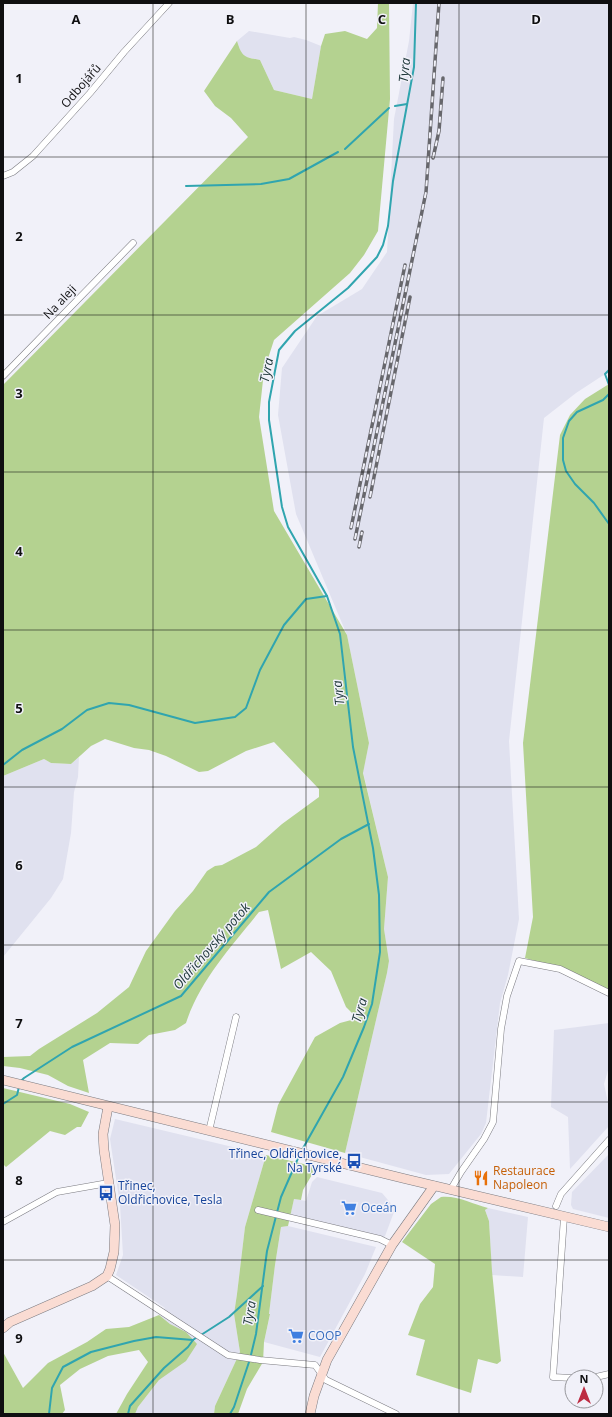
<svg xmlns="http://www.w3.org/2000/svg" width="612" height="1417" viewBox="0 0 612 1417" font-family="'Open Sans',sans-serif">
	<rect width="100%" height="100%" fill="#f1f1f9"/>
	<g fill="#e0e1ef">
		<path d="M413 3H609V373L602 376 576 393 544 418 509 741 519 919 508 975 500 1003 486 1123 481 1134 449 1174 426 1175 345 1153 387 973 389 961 384 929 388 877 363 772 369 743 347 635 296 514 278 415 282 368 317 316 362 289 387 252 394 119 409 41Z"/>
		<path d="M249 31 290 38 294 37 306 40 321 46 312 99 274 90 260 60 246 57 241 53 237 41Z"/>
		<path d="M79 757 78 777 74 792 71 833 63 879 51 898 3 957V776L44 759 51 763 71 764Z"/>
		<path d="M609 1023V1067L604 1084 609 1107V1126L570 1169 568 1117 551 1107 554 1030Z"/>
		<path d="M115 1119 266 1155 245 1227 237 1294 234 1314 240 1352 215 1406 214 1414H135L138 1407 159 1380 186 1332 170 1324 159 1315 165 1308 116 1275 123 1255 120 1205 110 1139Z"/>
		<path d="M609 1154V1218L573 1209 571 1205 572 1192Z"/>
		<path d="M317 1177 382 1193 393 1206 394 1212 385 1236 378 1242 289 1220 294 1199 306 1201 312 1182Z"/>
		<path d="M488 1208 528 1217 523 1277 492 1275 489 1221 485 1210Z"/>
		<path d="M288 1226 376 1247 365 1274 320 1357 264 1342 270 1315 269 1314 275 1265 281 1227Z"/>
	</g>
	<g fill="#b4d290">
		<path d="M378 3H389L390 99 378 231 364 255 350 273 274 340 264 371 259 417 274 511 347 635 369 743 363 773 388 877 384 929 389 961 387 973 345 1153 271 1132 278 1105 315 1037 340 1023 355 1019 354 1015 346 1007 331 971 311 952 281 969 268 910 259 912C232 946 200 980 186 1023L175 1030 149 1035 138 1044 110 1043 83 1060 89 1093 68 1086 48 1075 20 1068 3 1066V1057L30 1056 39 1049 97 1013 129 987 146 951 175 911 193 891 207 871 215 866 222 865 256 847 282 824 319 797V789L274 742 246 751 208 771 199 772 166 756 149 750 134 748 105 739 91 746 71 764 51 763 44 759 3 776V385L248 137 231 118 215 106 204 91 237 41C242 57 244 57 260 60L274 90 312 99 321 46 325 34 345 31 367 39 377 28Z"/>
		<path d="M609 384V990L566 970 525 958 533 917 523 743 560 435 570 415 585 399Z"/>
		<path d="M3 1088 70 1104 89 1112 81 1127H77L65 1135 50 1131 6 1167 3 1164Z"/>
		<path d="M266 1155 312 1166 313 1173 303 1190 301 1200 294 1199 288 1226 281 1227 275 1265 269 1314H270L264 1342 263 1362 247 1389 238 1414H214L215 1406 240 1352 234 1314 237 1294 245 1227Z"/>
		<path d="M441 1197C456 1195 473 1204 488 1208L485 1210 489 1221 492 1271 501 1361 497 1364 478 1359 471 1393 416 1375 425 1340 408 1335 420 1304 433 1287 435 1264 402 1242 431 1204Z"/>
		<path d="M159 1315 170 1324 186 1332 197 1344 186 1361 159 1380 138 1407 135 1414H116L127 1394 148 1362 139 1350 108 1356 80 1369 60 1385 65 1410 62 1414H3V1352L23 1388 48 1363 87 1342 106 1329 129 1327Z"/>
	</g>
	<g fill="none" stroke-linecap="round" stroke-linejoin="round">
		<g stroke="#30a5af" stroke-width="2">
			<path d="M395 106 407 104"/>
			<path d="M345 149 389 108"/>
			<path d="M186 186 261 184 289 179 338 152"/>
			<path d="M609 370 605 374 609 385"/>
			<path d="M609 394 603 400 577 412 569 421 563 438V460L566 471 575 484 594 503 609 524"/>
			<path d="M3 765 22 750 62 729 87 710 109 703 129 705 195 723 235 717 246 708 260 670 284 625 306 599 327 596"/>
			<path d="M21 1081 24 1078 72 1047 181 996 269 892 341 839 369 824"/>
			<path d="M3 1104 17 1095 19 1087"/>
			<path d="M302 1150 343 1077 364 1027 372 1004 380 952 379 895 373 848 353 747 340 634 327 596 288 527 282 507 269 420V402L279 350 295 331 348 288 377 257 383 245 388 226 393 181 414 67 416 3"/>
			<path d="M201 1335 229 1317 263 1286"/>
			<path d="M49 1414 52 1388 63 1367 91 1352 134 1341 156 1337 193 1340"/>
			<path d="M128 1414 130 1406 164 1368 188 1347 193 1340 197 1337"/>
			<path d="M230 1414 234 1407 250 1359 256 1334 267 1251 281 1197 299 1156"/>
		</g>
		<defs>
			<g id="street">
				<path d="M3 176 13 172 33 156 90 93 124 52 169 3"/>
				<path d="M3 376 133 243"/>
				<path d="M209 1131 236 1017"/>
				<path d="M451 1189 461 1172 484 1139 493 1122 501 1029 507 996 519 961 560 969 609 993"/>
				<path d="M556 1206 561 1194 609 1140"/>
				<path d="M258 1210 380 1239 392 1245"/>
				<path d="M564 1217 553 1377 572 1378"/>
				<path d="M3 1222 57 1192 108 1183"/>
				<path d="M107 1276 228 1355 260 1360 315 1365 326 1380 396 1414"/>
				<path d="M596 1377 609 1374"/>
			</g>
			<g id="secondary">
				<path d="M3 1080 406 1179 609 1227"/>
				<path d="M3 1328 10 1322 92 1286 107 1276 110 1269 114 1252 115 1225 104 1150 103 1134 108 1107"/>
				<path d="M310 1414 314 1396 327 1360 392 1245 434 1186"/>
			</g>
		</defs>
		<use href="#street" stroke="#7b7b81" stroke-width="7"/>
		<use href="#secondary" stroke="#7b7b81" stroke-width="10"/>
		<use href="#street" stroke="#fff" stroke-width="6"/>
		<use href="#secondary" stroke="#fadcd3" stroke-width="9"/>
		<defs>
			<g id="rail">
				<path d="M433 158 439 131 443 78"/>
				<path d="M370 497 410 297"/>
				<path d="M351 528 405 265"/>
				<path d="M355 539 426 192 439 3"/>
				<path d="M359 547 362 532"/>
			</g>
		</defs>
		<use href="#rail" stroke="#67676c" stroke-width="3.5"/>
		<use href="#rail" stroke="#f1f1f9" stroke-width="2" stroke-dasharray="6" stroke-linecap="butt"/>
	</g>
	<path fill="none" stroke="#0f0f11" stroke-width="1" stroke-opacity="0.55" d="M153 3V1414M306 3V1414M459 3V1414M3 157H609M3 315H609M3 472H609M3 630H609M3 787H609M3 945H609M3 1102H609M3 1260H609"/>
	<defs>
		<symbol id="bus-bare" viewBox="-9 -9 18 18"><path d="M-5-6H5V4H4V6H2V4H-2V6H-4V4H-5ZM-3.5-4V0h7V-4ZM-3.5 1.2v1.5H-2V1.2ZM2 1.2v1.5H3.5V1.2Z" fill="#1a4fb4" stroke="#f1f1f9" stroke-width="2.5" paint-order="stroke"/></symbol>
		<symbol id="restaurant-bare" viewBox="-9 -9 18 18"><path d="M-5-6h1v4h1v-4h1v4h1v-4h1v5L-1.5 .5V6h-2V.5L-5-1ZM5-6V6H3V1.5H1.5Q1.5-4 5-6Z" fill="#e8710a" stroke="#f1f1f9" stroke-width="2.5" paint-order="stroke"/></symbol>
		<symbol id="supermarket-bare" viewBox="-9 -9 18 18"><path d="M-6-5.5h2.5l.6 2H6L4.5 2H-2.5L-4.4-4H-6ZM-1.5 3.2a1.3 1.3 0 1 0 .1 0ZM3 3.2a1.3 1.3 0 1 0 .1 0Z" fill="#3f7fe0" stroke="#f1f1f9" stroke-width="2.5" paint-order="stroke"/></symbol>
	</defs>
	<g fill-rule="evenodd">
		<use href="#bus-bare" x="343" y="1150" width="22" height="22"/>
		<use href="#restaurant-bare" x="470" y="1167" width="22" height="22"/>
		<use href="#bus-bare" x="95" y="1182" width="22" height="22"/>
		<use href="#supermarket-bare" x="338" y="1197" width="22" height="22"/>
		<use href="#supermarket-bare" x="285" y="1325" width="22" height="22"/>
	</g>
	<g text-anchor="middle" stroke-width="3" stroke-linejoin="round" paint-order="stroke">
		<g font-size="12" fill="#0f0f11" stroke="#f1f1f9">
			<text transform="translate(81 86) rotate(-49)" y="4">Odbojářů</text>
			<text transform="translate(60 302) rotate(-46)" y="4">Na aleji</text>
		</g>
		<g font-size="12" fill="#164399" stroke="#f1f1f9" text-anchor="end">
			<text x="342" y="1158">Třinec, Oldřichovice,<tspan x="342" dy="14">Na Tyrské</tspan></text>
			<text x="118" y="1190" text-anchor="start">Třinec,<tspan x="118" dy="14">Oldřichovice, Tesla</tspan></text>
		</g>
		<g font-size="12" fill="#c56008" stroke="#f1f1f9" text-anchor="start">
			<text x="493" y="1175">Restaurace<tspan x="493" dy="14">Napoleon</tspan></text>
		</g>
		<g font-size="12" fill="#366cbe" stroke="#f1f1f9" text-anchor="start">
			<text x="361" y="1212">Oceán</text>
			<text x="308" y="1340">COOP</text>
		</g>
		<g font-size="13" font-style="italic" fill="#20393b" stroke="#f1f1f9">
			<text transform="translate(404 70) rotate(-84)" y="5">Tyra</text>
			<text transform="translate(266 370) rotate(-79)" y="5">Tyra</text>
			<text transform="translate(338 693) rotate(-97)" y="5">Tyra</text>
			<text transform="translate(211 946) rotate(-49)" y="5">Oldřichovský potok</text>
			<text transform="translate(359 1010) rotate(-74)" y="5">Tyra</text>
			<text transform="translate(249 1313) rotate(-81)" y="5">Tyra</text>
		</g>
	</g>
	<g font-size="13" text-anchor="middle" font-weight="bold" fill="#0f0f11" stroke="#f1f1f9" stroke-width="3" stroke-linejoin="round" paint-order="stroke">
		<text x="76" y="24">A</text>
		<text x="230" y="24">B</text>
		<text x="382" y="24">C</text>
		<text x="536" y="24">D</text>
		<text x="19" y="83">1</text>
		<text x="19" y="241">2</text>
		<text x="19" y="398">3</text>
		<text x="19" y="556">4</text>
		<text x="19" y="713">5</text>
		<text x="19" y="870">6</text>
		<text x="19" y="1028">7</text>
		<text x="19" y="1185">8</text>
		<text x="19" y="1343">9</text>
	</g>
	<rect width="612" height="1417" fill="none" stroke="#0f0f11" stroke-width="8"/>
	<g transform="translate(584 1389)"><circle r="19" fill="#f1f1f9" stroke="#97979c"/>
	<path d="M0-3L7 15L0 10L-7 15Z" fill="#bd2c42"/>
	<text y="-6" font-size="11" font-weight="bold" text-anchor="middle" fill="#0f0f11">N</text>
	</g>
</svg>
